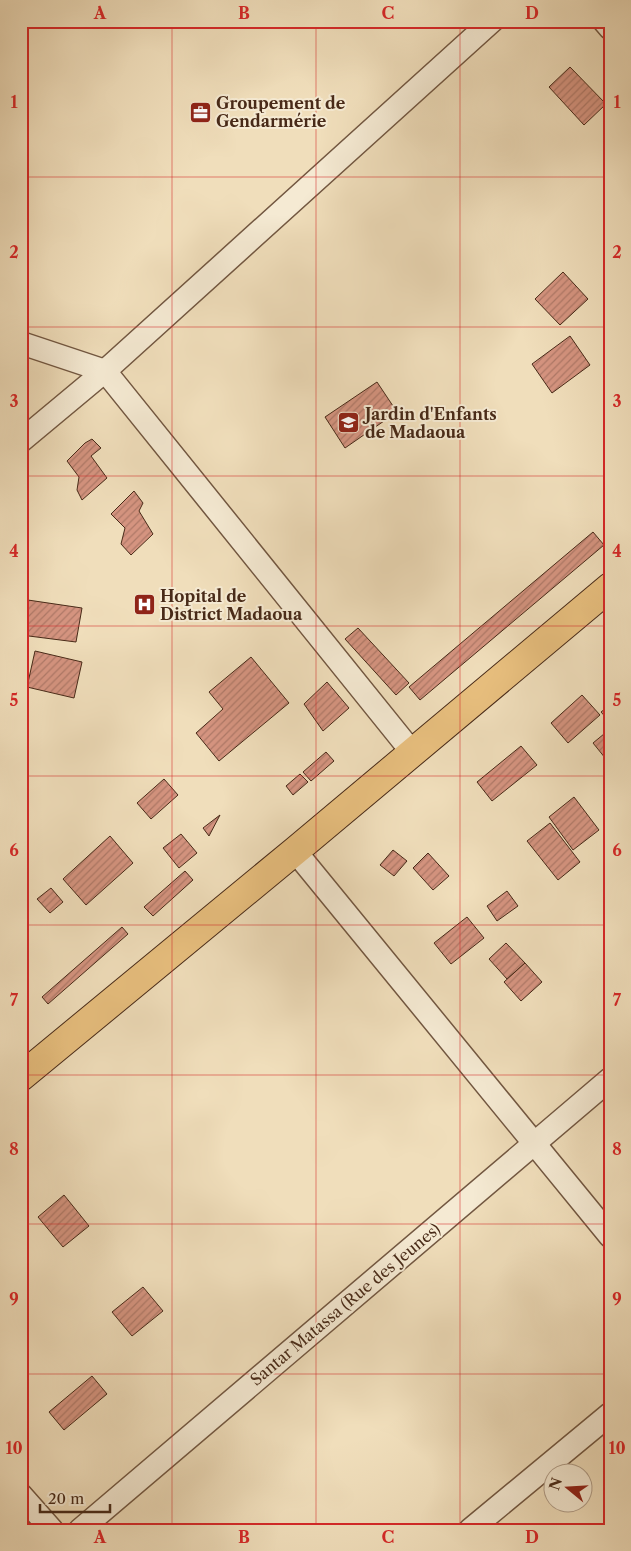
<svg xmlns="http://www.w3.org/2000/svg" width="631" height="1551" viewBox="0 0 631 1551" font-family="'Libre Caslon Text',serif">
	<defs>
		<pattern id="building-hatch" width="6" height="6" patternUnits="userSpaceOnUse" patternTransform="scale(1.25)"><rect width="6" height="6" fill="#d59480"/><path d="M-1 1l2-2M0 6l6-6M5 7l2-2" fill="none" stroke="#af7968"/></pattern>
	</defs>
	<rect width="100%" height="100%" fill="#f0debb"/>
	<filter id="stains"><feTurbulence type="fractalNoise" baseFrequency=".004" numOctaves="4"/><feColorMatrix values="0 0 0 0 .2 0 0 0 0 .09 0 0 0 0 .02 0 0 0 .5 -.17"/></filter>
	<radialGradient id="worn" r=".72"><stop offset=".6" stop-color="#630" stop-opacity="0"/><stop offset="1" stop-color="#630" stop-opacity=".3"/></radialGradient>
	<g fill="url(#building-hatch)" stroke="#482a18">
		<path d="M570 67 606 104 584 125 549 87Z"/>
		<path d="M563 272 588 299 560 325 535 299Z"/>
		<path d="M570 336 590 365 552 393 532 364Z"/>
		<path d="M377 382 397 412 345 448 325 417Z"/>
		<path d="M92 439 101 448 91 456 107 478 82 500 77 490 79 477 67 461 85 443Z"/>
		<path d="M134 491 143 503 139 511 153 534 131 555 121 544 125 528 111 514Z"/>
		<path d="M593 532 604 545 420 700 409 687Z"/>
		<path d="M21 599 82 608 76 642 21 635Z"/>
		<path d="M358 628 409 683 396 695 345 639Z"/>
		<path d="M35 651 82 662 74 698 27 687Z"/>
		<path d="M251 657 289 703 219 761 196 733 223 709 209 692Z"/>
		<path d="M327 682 349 708 323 731 304 704Z"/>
		<path d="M582 695 600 715 568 743 551 723Z"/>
		<path d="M610 705V722L601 712Z"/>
		<path d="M610 729V764L593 743Z"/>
		<path d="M521 746 537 765 492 801 477 782Z"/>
		<path d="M326 752 334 761 311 781 303 772Z"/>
		<path d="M300 774 308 782 293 795 286 786Z"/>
		<path d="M164 779 178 795 151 819 137 803Z"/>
		<path d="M574 797 599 830 573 850 549 817Z"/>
		<path d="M220 815 209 836 203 828Z"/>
		<path d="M550 823 580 862 558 880 527 841Z"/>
		<path d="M181 834 197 853 179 868 163 848Z"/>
		<path d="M110 836 133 863 86 905 63 879Z"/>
		<path d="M393 850 407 861 394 876 380 865Z"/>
		<path d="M428 853 449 876 433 890 413 868Z"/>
		<path d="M185 871 193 880 153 916 144 907Z"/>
		<path d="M51 888 63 902 50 913 37 899Z"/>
		<path d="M507 891 518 906 497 921 487 906Z"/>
		<path d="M467 917 484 938 451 964 434 943Z"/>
		<path d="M122 927 128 934 48 1004 42 997Z"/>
		<path d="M506 943 525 963 507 979 489 959Z"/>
		<path d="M525 963 542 982 521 1001 504 982Z"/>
		<path d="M64 1195 89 1226 63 1247 38 1217Z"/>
		<path d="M143 1287 163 1311 132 1336 112 1312Z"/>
		<path d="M92 1376 107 1394 64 1430 49 1412Z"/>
	</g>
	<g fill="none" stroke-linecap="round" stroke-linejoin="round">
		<defs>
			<g id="street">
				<path d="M604 21 610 28"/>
				<path d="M21 343 105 371 412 752"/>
				<path d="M21 441 105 371 492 21"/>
				<path d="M295 851 610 1236"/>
				<path d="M21 1495 52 1530"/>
				<path d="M80 1530 610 1079"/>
				<path d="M470 1530 610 1414"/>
			</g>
			<path id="highway" d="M21 1077 295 851 610 587"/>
		</defs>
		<use href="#street" stroke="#725741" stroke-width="25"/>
		<use href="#highway" stroke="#482a18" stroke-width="30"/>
		<use href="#street" stroke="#f5ead3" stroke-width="22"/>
		<use href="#highway" stroke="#e8bf7e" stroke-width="28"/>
	</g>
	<path fill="none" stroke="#d62828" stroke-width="1" stroke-opacity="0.55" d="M172 21V1530M316 21V1530M460 21V1530M21 177H610M21 327H610M21 476H610M21 626H610M21 776H610M21 925H610M21 1075H610M21 1224H610M21 1374H610"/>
	<defs>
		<symbol id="office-square" viewBox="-11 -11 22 22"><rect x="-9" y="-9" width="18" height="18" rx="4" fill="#8f2418" stroke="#f5ead3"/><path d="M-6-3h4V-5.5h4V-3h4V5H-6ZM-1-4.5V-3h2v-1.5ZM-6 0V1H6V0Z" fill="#fff"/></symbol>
		<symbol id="school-square" viewBox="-11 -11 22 22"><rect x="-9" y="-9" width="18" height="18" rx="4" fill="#8f2418" stroke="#f5ead3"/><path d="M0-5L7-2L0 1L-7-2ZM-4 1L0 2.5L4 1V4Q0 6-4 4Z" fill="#fff"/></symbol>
		<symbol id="hospital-square" viewBox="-11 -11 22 22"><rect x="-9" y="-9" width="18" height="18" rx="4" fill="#8f2418" stroke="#f5ead3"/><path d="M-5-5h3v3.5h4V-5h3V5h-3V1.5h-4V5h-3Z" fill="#fff"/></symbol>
	</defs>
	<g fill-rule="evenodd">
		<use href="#office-square" x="188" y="100" width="25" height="25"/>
		<use href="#school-square" x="336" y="410" width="25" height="25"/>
		<use href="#hospital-square" x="132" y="592" width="25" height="25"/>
	</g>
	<g text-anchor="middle" stroke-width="4" stroke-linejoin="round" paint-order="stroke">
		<g font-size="16" font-weight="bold" fill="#482a18" stroke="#f5ead3" text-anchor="start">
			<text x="216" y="109">Groupement de<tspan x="216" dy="18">Gendarmérie</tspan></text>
			<text x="365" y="420">Jardin d'Enfants<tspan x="365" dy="18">de Madaoua</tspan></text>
			<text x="160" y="602">Hopital de<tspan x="160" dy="18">District Madaoua</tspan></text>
		</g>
		<g font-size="16" fill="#482a18" stroke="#f5ead3">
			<text transform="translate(345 1304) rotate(-40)" y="6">Santar Matassa (Rue des Jeunes)</text>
		</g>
	</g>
	<rect width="631" height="1551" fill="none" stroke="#f0debb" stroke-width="55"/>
	<g transform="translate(568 1488) rotate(288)"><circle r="24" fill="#f5ead3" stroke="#b09d88"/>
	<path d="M0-4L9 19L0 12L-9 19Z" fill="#8f2418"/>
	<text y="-8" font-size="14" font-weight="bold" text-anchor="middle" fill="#482a18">N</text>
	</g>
	<path d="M40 1504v8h70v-8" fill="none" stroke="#482a18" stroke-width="2.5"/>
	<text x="48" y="1504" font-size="15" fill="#482a18" stroke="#f5ead3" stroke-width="4" paint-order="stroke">20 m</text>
	<rect x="28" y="28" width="576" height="1496" fill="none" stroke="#d62828" stroke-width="2"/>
	<g font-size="16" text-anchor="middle" font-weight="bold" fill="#d62828">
		<text x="100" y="19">A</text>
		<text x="244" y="19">B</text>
		<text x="388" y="19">C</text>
		<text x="532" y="19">D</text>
		<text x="14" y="108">1</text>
		<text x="617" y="108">1</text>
		<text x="14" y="258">2</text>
		<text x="617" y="258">2</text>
		<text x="14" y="407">3</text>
		<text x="617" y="407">3</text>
		<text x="14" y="557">4</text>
		<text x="617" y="557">4</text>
		<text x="14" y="706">5</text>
		<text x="617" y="706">5</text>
		<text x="14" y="856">6</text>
		<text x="617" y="856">6</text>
		<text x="14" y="1006">7</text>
		<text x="617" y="1006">7</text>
		<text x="14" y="1155">8</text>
		<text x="617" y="1155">8</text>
		<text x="14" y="1305">9</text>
		<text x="617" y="1305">9</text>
		<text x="14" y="1454">10</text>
		<text x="617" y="1454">10</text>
		<text x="100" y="1543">A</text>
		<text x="244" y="1543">B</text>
		<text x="388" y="1543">C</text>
		<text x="532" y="1543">D</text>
	</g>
	<rect width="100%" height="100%" filter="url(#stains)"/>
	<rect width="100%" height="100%" fill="url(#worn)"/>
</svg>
